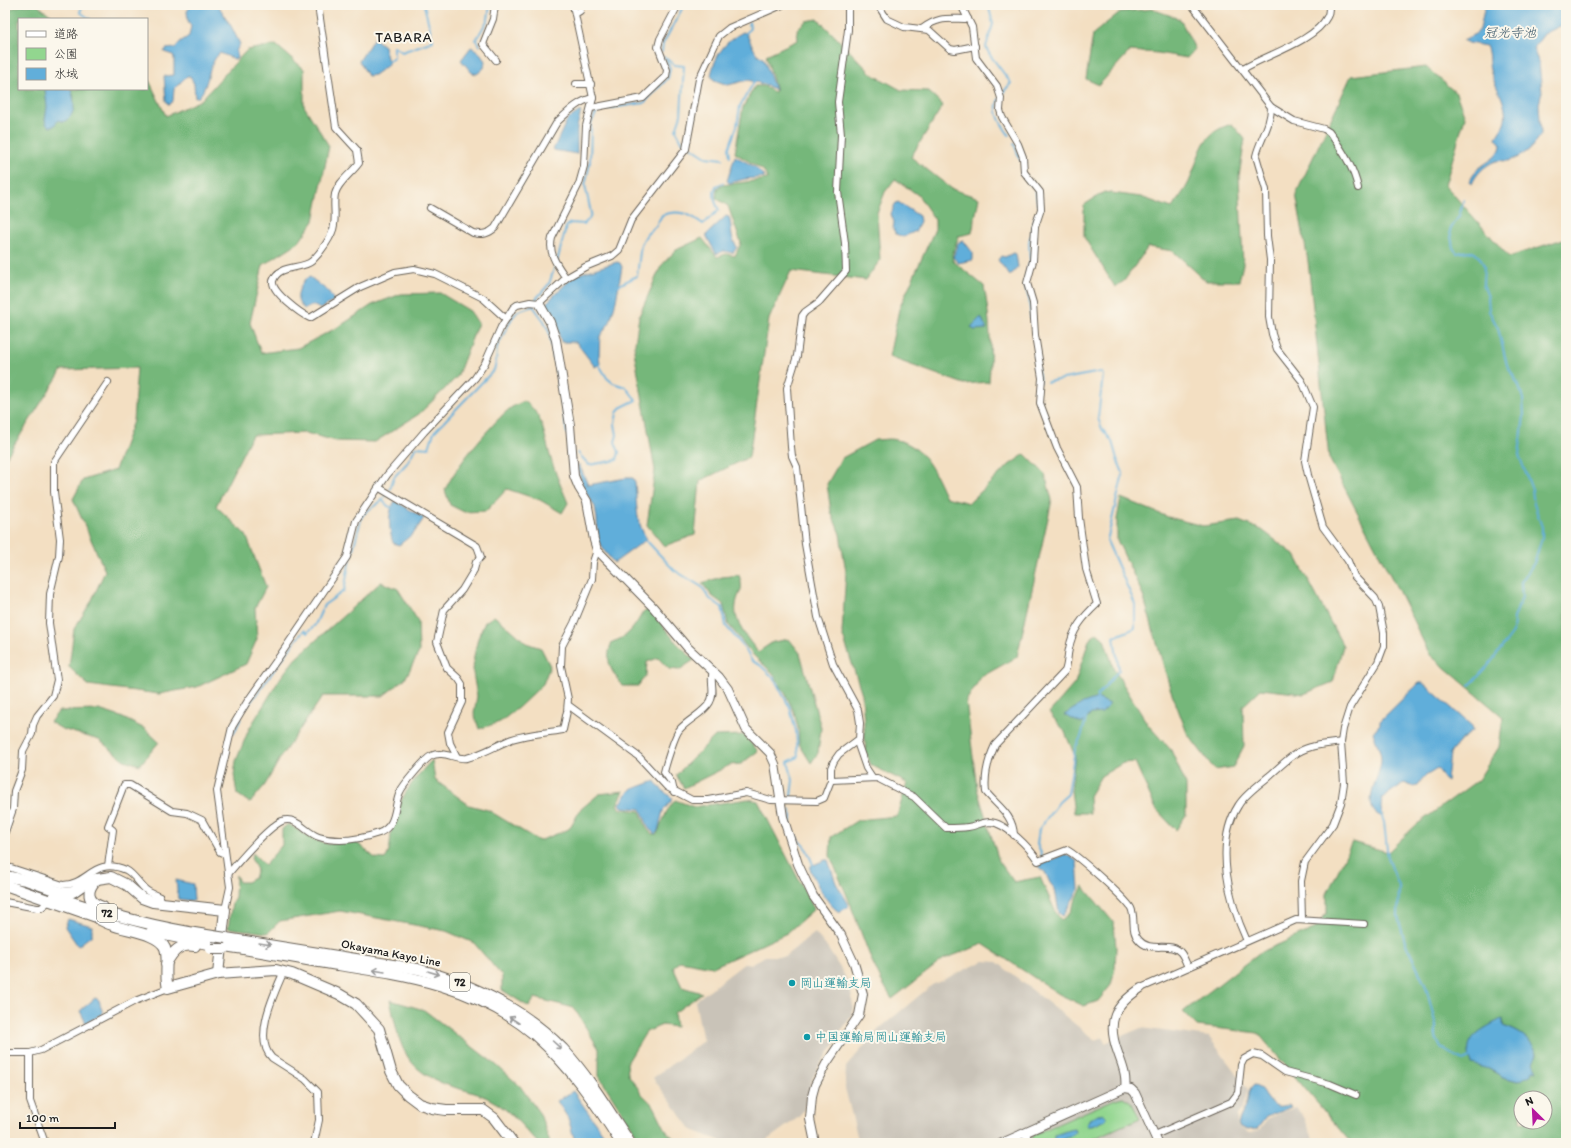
<svg xmlns="http://www.w3.org/2000/svg" width="1571" height="1148" viewBox="0 0 1571 1148" font-family="Itim,'Klee One',sans-serif">
	<rect width="100%" height="100%" fill="#fbf7ec"/>
	<filter id="ink" filterUnits="userSpaceOnUse"><feTurbulence type="fractalNoise" baseFrequency=".025" numOctaves="2"/><feDisplacementMap in="SourceGraphic" scale="8" xChannelSelector="R" yChannelSelector="G"/><feConvolveMatrix kernelMatrix="1 2 1 2 8 2 1 2 1" color-interpolation-filters="sRGB"/></filter>
	<filter id="wash" filterUnits="userSpaceOnUse"><feTurbulence type="fractalNoise" baseFrequency=".012" numOctaves="4" result="noise"/><feDisplacementMap in="SourceGraphic" scale="16" xChannelSelector="R" yChannelSelector="G"/><feGaussianBlur stdDeviation="0.9" result="paint"/><feColorMatrix in="noise" values="0 0 0 0 0 0 0 0 0 0 0 0 0 0 0 0 0 1.4 0 .05"/><feComposite in="paint" operator="in"/></filter>
	<g filter="url(#wash)">
		<rect width="100%" height="100%" fill="#f3dfc2"/>
		<g fill="#c9c3b8">
			<path d="M815 933 826 946 842 971 850 986 853 1006 852 1015 839 1034 840 1037 818 1067 811 1082 804 1109 799 1117 763 1143H726L692 1130 653 1078 703 1041 695 1001 745 963 752 964 765 956H785Z"/>
			<path d="M984 961 997 962 1095 1040 1102 1037 1105 1043 1141 1028 1209 1037 1248 1089 1243 1107 1237 1115V1125L1240 1128 1249 1133H1252L1259 1130 1269 1118 1284 1111 1296 1108 1304 1117 1315 1143H859L845 1088 846 1067 879 1029 932 985Z"/>
		</g>
		<path fill="#92d68f" stroke="#577956" d="M1123 1097 1131 1102 1140 1118 1084 1143H1033L1031 1139 1033 1135 1115 1099Z"/>
		<g fill="#75b77a" stroke="#486a4b" fill-rule="evenodd">
			<path d="M23 5H37L56 19H19V89H45L48 107 45 120H60L74 98 71 89H147V76L166 116 201 100 247 50 276 45 304 69V106L329 146 314 221 299 242 263 265 250 323 261 353 298 348 340 326 372 305 401 294 440 293 470 311 478 323 457 377 419 414 375 442 336 441 306 433 252 435 216 506 246 535 266 587 255 608 257 639 246 664 197 687 159 694 88 685 69 667 74 629 91 602 105 571 73 499 83 480 115 470 133 421 137 368 62 370 5 459V10Z"/>
			<path d="M1152 9 1180 19 1195 49 1187 58 1158 53 1130 51 1099 85 1086 79 1093 34 1120 12Z"/>
			<path d="M818 19 872 74 901 90 928 91 943 105 911 157 952 189 979 198 972 233 959 236 952 255 953 261 984 286C990 319 992 348 989 382L964 384 889 357 899 309 935 229V220L918 195 895 179 885 192 877 213 880 260 866 280 791 271 769 319 749 457 700 481 695 535 664 546 647 525 655 470 634 351 639 316 661 266 676 250 702 238 717 257 726 254 735 256 741 243 728 206 716 198 717 188 723 185 768 179 763 170 735 153 743 107 755 86H764L774 92 776 91 766 55 798 40 797 29 806 21Z"/>
			<path d="M1426 67 1456 93 1465 117 1445 185 1509 257 1566 238V1143H1351L1258 1033 1197 1026 1183 1012 1259 953 1316 928 1327 912V894L1352 842 1388 852 1416 825 1478 780 1499 747 1503 717 1430 655 1399 592 1329 458 1308 261 1296 194 1351 76ZM1503 1018V1026C1521 1032 1527 1037 1537 1053L1534 1063 1537 1071 1533 1070 1518 1081 1503 1077 1489 1069ZM1521 1098H1545V1122H1521Z"/>
			<path d="M1232 124 1245 139 1239 176 1243 264 1239 281H1206L1173 251 1148 247 1124 281 1115 287 1084 237V205L1104 192 1141 197 1172 208C1177 200 1185 191 1189 182 1201 155 1199 133 1232 124Z"/>
			<path d="M524 401C545 414 545 444 553 465 557 478 563 490 568 503L562 513 540 500 507 489 486 511 464 512 450 505 445 490C456 466 488 428 508 410 512 406 519 404 524 401Z"/>
			<path d="M875 440C882 440 890 438 897 440 925 446 935 474 946 497L969 503 1009 465 1025 454 1045 474 1052 500 1017 657 981 677 966 701 977 789 999 861 1014 882 1040 877 1056 913 1061 920 1069 914 1083 886 1114 923 1116 948 1115 968 1111 985 1098 1001 1084 1006 1059 994 983 944 944 959 892 999 882 982 871 959 848 898 830 856 831 837 858 820 897 816 907 783 871 765 866 753 862 694 842 633 846 572 840 534 831 512 827 484 842 458Z"/>
			<path d="M1121 498 1168 517 1203 526 1239 521 1262 530 1295 555 1343 646 1333 682 1304 694 1261 689 1243 706 1244 746 1233 767 1215 770 1187 733 1170 688 1143 595 1117 540V519Z"/>
			<path d="M739 575C745 593 738 590 736 605 733 622 748 639 758 652L773 642 789 639 800 653 821 728 818 753 811 763 799 744 798 728 794 712 785 693 773 673 753 655 728 624 723 604 712 596 702 583 722 577Z"/>
			<path d="M381 582 398 589 418 621 419 652 405 679 383 696H323L282 755 265 785 250 803 237 794 234 775 236 761 249 729 281 677 295 659Z"/>
			<path d="M650 610 676 642 694 660 679 670 669 669 658 658 647 662 646 675 638 686H623C611 671 604 661 612 642 629 637 635 626 643 612Z"/>
			<path d="M494 616 512 630 526 643 541 648 550 666 543 684 519 707 500 722 479 729 474 713 477 696 473 673 474 656 478 638 485 622Z"/>
			<path d="M1097 633 1104 639 1114 669 1148 725 1171 750 1186 785V815L1176 830 1156 809 1135 762 1123 763 1101 776 1089 796 1090 813H1074L1071 790 1075 756 1064 730 1049 713 1075 683 1089 640Z"/>
			<path d="M99 710 121 717 145 729 159 742 140 765 124 760 99 740 62 729 50 722 59 711Z"/>
			<path d="M744 735 758 751 741 764 730 765 684 788 676 775 715 736Z"/>
			<path d="M432 760 435 780 469 805 488 810 539 841 569 829 581 809 599 794 624 791 617 805 621 809 640 811 647 829 652 834H657L667 811 675 800 694 807 748 799 758 801 814 909 787 933 713 967 680 961 673 967 682 987 702 993 674 1013 676 1027 662 1025 646 1032 627 1063 628 1074 642 1094 654 1106 667 1132 679 1143H642L599 1076V1049L574 1008 535 998 529 1007 502 990V976L474 943 446 931 340 911 280 921 268 933 228 928 232 903 235 898 236 875 239 882H247L254 878 257 870 251 858 253 853 265 865 282 845V829L288 824 315 840 328 844 356 842 375 858 385 859C392 850 389 840 392 829 398 799 411 782 432 760Z"/>
			<path d="M390 1000 424 1010 495 1064 520 1086 540 1114 550 1143H538C524 1128 509 1109 491 1100 479 1093 463 1090 450 1086 402 1069 400 1045 390 1000Z"/>
		</g>
		<g fill="#61aeda" stroke="#3e657b">
			<path d="M192 5H218L231 26 240 44 236 51 237 58 234 59 220 53C207 64 210 84 199 97L195 98 194 84 190 76H187L174 89 173 101 169 105 166 101 164 76 174 75V58L173 55 164 52 166 49 175 48 180 42 189 36 191 26 188 21 187 11Z"/>
			<path d="M1485 5H1566V23L1544 34 1533 49 1539 63 1542 92 1539 104 1541 134C1535 146 1522 158 1508 161 1504 161 1499 160 1496 161 1485 165 1476 174 1472 184L1470 182C1471 179 1472 175 1474 173 1482 163 1501 158 1501 144L1496 138C1498 133 1502 129 1504 124 1510 105 1495 88 1490 70 1488 62 1490 54 1486 46L1469 43 1463 40 1477 33 1480 29Z"/>
			<path d="M743 32 746 33 756 53 764 59 775 90 767 85 748 80 728 85 714 80 711 75C716 54 724 42 743 32Z"/>
			<path d="M374 38 384 46 388 62V65L374 75 368 76 359 61Z"/>
			<path d="M471 47 478 51 485 61 484 68 477 74 472 73 461 60Z"/>
			<path d="M45 89H71C75 101 77 116 63 122L58 120 54 126 50 127 46 124 45 120 47 107Z"/>
			<path d="M580 111 581 112 577 127V154L553 150 567 120Z"/>
			<path d="M735 156 755 167 765 177 745 179 729 183 727 181Z"/>
			<path d="M898 202 919 216 920 221 916 231 903 237 896 234 893 229 894 222 891 214 895 204Z"/>
			<path d="M726 216 729 217C733 230 729 236 737 247L733 253 724 251 716 254 706 235Z"/>
			<path d="M963 240 973 253V260L958 263 953 257 958 243Z"/>
			<path d="M1013 253 1016 254 1018 267 1010 276 998 260 1001 256 1005 257Z"/>
			<path d="M617 262 620 263 622 267 616 301 610 322 600 336 599 355 600 364 595 367 576 342H561L556 324 546 306V303L575 275Z"/>
			<path d="M310 277 329 292 334 301 320 309 313 305 305 309C293 302 298 289 305 279Z"/>
			<path d="M981 317 987 329 974 330 971 327Z"/>
			<path d="M579 464 588 485 626 478H633L635 482C637 502 635 521 647 539L614 563 605 552 598 540 597 520 595 507 583 487 577 466Z"/>
			<path d="M395 501 424 518 414 533 399 545 393 543C389 530 387 512 395 501Z"/>
			<path d="M1419 683H1423L1472 726 1473 731 1462 739 1450 753 1447 781C1442 779 1442 772 1437 769L1424 777 1418 785 1412 786 1404 783 1382 798 1381 808 1383 815 1380 816C1359 806 1382 774 1381 759 1381 749 1375 741 1373 732L1380 724V721Z"/>
			<path d="M1097 698 1110 704 1102 713 1091 714 1083 723H1080L1064 715 1083 703Z"/>
			<path d="M655 781 658 786 673 799 663 811 658 831 655 834 649 829 641 809 622 807 620 804 630 790Z"/>
			<path d="M1065 854 1077 861 1079 889 1063 916 1059 913 1055 889 1050 883 1045 872 1038 866Z"/>
			<path d="M825 860H828L836 883 848 903V907L839 912C826 903 816 883 810 869L811 866Z"/>
			<path d="M176 880 193 884 194 901 178 899Z"/>
			<path d="M68 919 92 926V935L78 946 65 927Z"/>
			<path d="M95 998 99 1000 103 1014 86 1023 80 1011Z"/>
			<path d="M1503 1018V1026C1518 1031 1531 1038 1537 1053L1534 1063 1538 1071 1533 1070 1532 1074 1518 1081 1503 1077 1489 1069 1472 1064C1460 1037 1482 1030 1503 1018Z"/>
			<path d="M1254 1085C1262 1085 1267 1103 1276 1106 1280 1107 1284 1105 1289 1105L1291 1107 1266 1117 1257 1129 1247 1130 1240 1127 1238 1124C1240 1117 1243 1112 1246 1106 1250 1098 1246 1092 1254 1085Z"/>
			<path d="M573 1091 607 1139 602 1143H577L575 1141 568 1118 557 1101Z"/>
			<path d="M1103 1113 1107 1117 1105 1120 1092 1126H1087L1086 1124 1089 1122V1119Z"/>
			<path d="M1069 1130 1074 1129 1075 1132 1071 1136 1058 1142 1055 1140V1135Z"/>
		</g>
		<g fill="none" stroke-linecap="round" stroke-linejoin="round">
			<g stroke="#61aeda" stroke-width="2">
				<path d="M83 5 80 12 90 19"/>
				<path d="M991 5 989 8 993 24 986 47 990 55 1011 83 1001 95"/>
				<path d="M745 35 750 28 749 22"/>
				<path d="M480 46 476 40 488 19 490 5"/>
				<path d="M662 52 663 44 684 5"/>
				<path d="M664 57 675 65 684 66 681 115 676 130 683 143"/>
				<path d="M386 62 394 58V46L402 52 433 41 424 5"/>
				<path d="M999 99C992 111 1002 125 1009 135"/>
				<path d="M1014 144 1020 160"/>
				<path d="M691 147 706 157 723 159"/>
				<path d="M730 157 729 148 737 126 740 106 755 80"/>
				<path d="M1021 173 1032 186"/>
				<path d="M1035 190 1038 205"/>
				<path d="M1464 199 1459 216 1450 230 1453 248 1457 253 1469 251 1475 253 1481 259 1484 266 1483 284 1488 297 1489 311 1498 328 1507 365 1519 386 1523 399 1524 416 1519 455 1532 490 1534 504 1542 527V538L1534 563 1521 582 1522 597 1514 618 1513 633 1488 666 1469 686"/>
				<path d="M557 262 566 227 570 223 584 224 589 219 591 213 585 185 590 163 591 123 598 110 644 103 668 78 670 68 667 62"/>
				<path d="M555 266 549 284 536 299 533 306 544 321 549 332 567 434"/>
				<path d="M617 286 637 276 641 244 647 234 656 226 662 215C678 209 690 214 703 224L719 210C715 203 712 194 716 186L723 183"/>
				<path d="M1031 321 1029 299 1024 283 1030 261 1029 243 1033 222 1037 213"/>
				<path d="M1035 355 1040 382"/>
				<path d="M1047 382 1101 372 1103 375 1098 418 1102 429 1112 441 1117 459 1123 473 1107 541 1135 604V628L1114 637 1119 670 1097 696V699"/>
				<path d="M578 453 589 465 617 460 619 452 615 442 617 435 615 424 617 413 620 408 636 400 626 387 613 383 607 378 598 363"/>
				<path d="M390 489 394 477 407 463 416 447 429 448 434 432 494 370 496 363 497 347 512 318 518 311 533 306"/>
				<path d="M383 501 388 506 393 508"/>
				<path d="M645 539 674 570 702 587 710 599 722 607 726 626 743 646 752 661 760 665 774 678 790 708 796 731 798 757 788 762 793 780 791 796"/>
				<path d="M247 707 297 639 304 630 307 633 315 625 324 605 344 591 349 564 362 516C369 507 381 505 386 495"/>
				<path d="M234 733 241 718"/>
				<path d="M1381 814 1384 822 1388 858 1399 886 1398 917 1405 942 1426 987 1436 1026V1038L1441 1048 1463 1061 1470 1058"/>
				<path d="M790 826 791 817 790 809"/>
				<path d="M791 830 807 850 814 867"/>
				<path d="M1046 865 1037 844 1039 829 1059 802 1068 794 1075 748 1081 737 1086 719"/>
			</g>
		</g>
	</g>
	<g filter="url(#ink)">
		<g fill="none" stroke-linecap="round" stroke-linejoin="round">
			<defs>
				<g id="minor">
					<path d="M318 5 336 127 357 150 359 163C352 173 338 182 335 194 333 204 336 215 334 225 333 236 320 253 312 261 302 270 278 264 273 281 271 292 301 314 310 318L360 287 395 272 414 269 435 274 483 298 506 319"/>
					<path d="M495 5 493 19 483 44 496 60"/>
					<path d="M878 5 887 19 904 27 929 30 950 49 955 50 975 46"/>
					<path d="M961 5 972 27 976 58 997 86 1001 98 1000 110 1002 117 1018 144 1023 157 1024 172 1040 192 1041 209 1035 227 1033 261 1027 283 1033 303 1035 335 1042 378 1040 403 1057 448 1077 487 1079 518 1086 569 1097 604C1083 617 1072 630 1069 649 1067 657 1068 664 1065 671L995 745C988 760 984 775 986 792 997 806 1013 814 1014 835"/>
					<path d="M1192 5 1271 107C1271 126 1260 139 1256 156L1266 190 1267 236 1270 260 1269 317 1272 334 1277 349 1302 381 1313 407 1305 461 1308 475 1323 527 1348 561 1354 576 1375 598 1379 607 1384 633V646L1378 662 1350 707 1343 729 1341 742 1344 783 1341 803 1333 824 1305 862 1301 881 1302 919"/>
					<path d="M575 14 580 11 581 5"/>
					<path d="M922 29C939 16 948 19 968 19"/>
					<path d="M1243 69C1266 55 1315 41 1327 17 1329 14 1329 9 1329 5"/>
					<path d="M576 84H591"/>
					<path d="M1271 107 1294 121 1324 129 1329 132C1342 149 1354 168 1358 188"/>
					<path d="M591 108 643 98 666 76 667 70 658 47 660 39 678 5"/>
					<path d="M430 208 473 233C483 235 488 234 495 228L557 122C568 112 578 101 593 98"/>
					<path d="M566 278 585 267 612 256 619 250 631 220 686 149 699 79 719 36 729 28 782 5"/>
					<path d="M378 487 477 546 481 557 476 562 474 570 462 590 444 610 437 642 447 668 458 678 462 684V702L448 732 450 743 457 757"/>
					<path d="M568 705 639 757 667 787 692 800H708L746 793 771 800 817 801 824 798 831 780V768L834 761 839 754 859 739 860 723 858 710 833 664 818 617 805 544 797 467 792 456 791 447 787 388 797 356 802 316 805 312 819 302 846 271 845 243 838 192 841 135 838 102 848 30V5"/>
					<path d="M857 742 866 768 872 777"/>
					<path d="M831 780 877 778 914 797 946 828C954 828 961 828 968 827 976 826 982 822 990 822 1006 823 1030 848 1038 861L1067 850C1078 856 1125 898 1131 908 1136 918 1130 931 1139 940 1150 954 1171 940 1181 953 1184 957 1186 963 1188 967"/>
					<path d="M674 792 672 783 664 772C666 764 675 734 680 729 689 719 704 713 710 702 716 692 709 681 713 671"/>
					<path d="M5 832 13 809 14 791 22 770 23 751 32 734 33 725 37 716 53 696 57 680 49 623 50 594 59 556 60 539 54 492V462L108 382"/>
					<path d="M5 866 63 885C88 885 94 856 126 870 134 874 139 884 146 890 150 893 155 895 160 897L162 903"/>
					<path d="M108 866 113 830 108 826 124 785H130L172 811 187 813 202 820 220 852 225 854"/>
					<path d="M228 874C239 861 268 827 282 821 297 816 306 833 319 837 338 843 361 839 379 833 398 825 393 807 400 792 403 785 425 759 431 756 443 750 456 760 467 758 483 754 497 745 512 739 528 734 546 733 563 730L567 711 568 699 561 666 562 646 574 623 592 579 593 562 597 550"/>
					<path d="M5 902 37 908H41L48 902"/>
					<path d="M225 910 230 887 217 791 232 727 247 702 281 654 347 557 356 521 387 475 424 432 475 378 485 363 501 327 513 308 517 305 530 302 539 303 566 278C557 265 548 254 552 238L579 184 584 166 586 126 593 98 573 5"/>
					<path d="M1247 941C1229 902 1214 844 1238 806 1244 795 1259 785 1269 776 1281 766 1294 751 1311 747 1320 744 1331 744 1341 742"/>
					<path d="M284 971C275 992 252 1038 272 1058L305 1079 318 1092 319 1120 314 1143"/>
					<path d="M1141 988 1296 920 1364 924"/>
					<path d="M5 1053H30L41 1050 135 1001 168 988"/>
					<path d="M30 1053V1101L45 1143"/>
					<path d="M1025 1132 1030 1143"/>
					<path d="M1155 1135 1231 1102 1238 1093 1241 1065 1244 1059 1253 1054 1262 1056 1285 1072 1330 1084 1356 1095"/>
				</g>
				<g id="tertiary">
					<path d="M539 303 550 322 556 340 570 425 574 476 579 488 587 501 594 540 597 550 653 607 687 647 719 677 728 689 746 729 770 753 775 764 783 817 798 864 813 896 841 935 854 963 863 994 859 1015 826 1064 815 1085 812 1096 810 1119 815 1143"/>
					<path d="M1125 1088C1127 1075 1122 1065 1118 1053 1106 1021 1114 1006 1141 988"/>
					<path d="M1002 1143 1125 1088 1131 1089 1135 1093 1158 1143"/>
				</g>
				<g id="primary">
					<path d="M5 876 26 880 63 893 73 892 90 880 111 877 127 885 142 898 153 902 225 910 218 974"/>
					<path d="M97 879C86 890 86 902 103 907"/>
					<path d="M5 885 105 920"/>
					<path d="M54 896C105 914 159 928 213 936"/>
					<path d="M99 919C115 931 157 930 165 948 169 960 164 975 168 988L218 974 276 970 292 974 339 994 356 1004 379 1029 391 1071 398 1085 408 1095 420 1104 432 1108 446 1110H483L494 1118 513 1143"/>
					<path d="M151 932 212 945"/>
					<path d="M226 938 418 969C472 984 523 1008 563 1049 589 1077 609 1111 630 1143"/>
					<path d="M225 946C263 952 300 959 338 965 410 976 477 986 535 1035 570 1066 596 1103 621 1143"/>
					<path d="M166 964C173 951 180 943 195 946"/>
				</g>
			</defs>
			<use href="#minor" stroke="#676056" stroke-width="8"/>
			<use href="#tertiary" stroke="#676056" stroke-width="10"/>
			<use href="#primary" stroke="#676056" stroke-width="12"/>
			<use href="#minor" stroke="#fff" stroke-width="6"/>
			<use href="#tertiary" stroke="#fff" stroke-width="8"/>
			<use href="#primary" stroke="#fff" stroke-width="10"/>
			<defs>
				<g id="primary-bridge">
					<path d="M213 936 226 938"/>
					<path d="M211 949H224"/>
				</g>
			</defs>
			<use href="#primary-bridge" stroke="#676056" stroke-width="12" stroke-linecap="butt"/>
			<use href="#primary-bridge" stroke="#fff" stroke-width="10"/>
		</g>
		<defs><path id="oneway-shaft" d="M-6 0H5M1.5-3L5.5 0L1.5 3" fill="none" stroke-width="1.6" stroke-linecap="round" stroke-linejoin="round"/></defs>
		<g stroke="#999">
			<use href="#oneway-shaft" transform="translate(265 944) rotate(9)"/>
			<use href="#oneway-shaft" transform="translate(379 971) rotate(-171)"/>
			<use href="#oneway-shaft" transform="translate(434 973) rotate(16)"/>
			<use href="#oneway-shaft" transform="translate(514 1020) rotate(-147)"/>
			<use href="#oneway-shaft" transform="translate(557 1045) rotate(42)"/>
		</g>
	</g>
	<g fill="#0f9aa8" stroke="#fbf7ec" stroke-width="1.5">
		<circle cx="792" cy="983" r="4"/>
		<circle cx="807" cy="1037" r="4"/>
	</g>
	<g text-anchor="middle" stroke-width="4" stroke-linejoin="round" paint-order="stroke">
		<g fill="#fbf7ec" stroke="#5f5e5a" stroke-width="1">
			<rect x="97" y="904" width="20" height="18" rx="3"/>
			<rect x="450" y="973" width="20" height="18" rx="3"/>
		</g>
		<g font-size="11" font-weight="bold" fill="#1c1c1c">
			<text x="107" y="917">72</text>
			<text x="460" y="986">72</text>
		</g>
		<g font-size="12" fill="#1c1c1c" stroke="#fbf7ec">
			<text transform="translate(391 953) rotate(11)" y="4">Okayama Kayo Line</text>
		</g>
		<g font-size="12" fill="#0d838f" stroke="#fbf7ec" text-anchor="start">
			<text x="800" y="987">岡山運輸支局</text>
			<text x="815" y="1041">中国運輸局岡山運輸支局</text>
		</g>
		<g font-size="13" font-style="italic" fill="#385668" stroke="#fbf7ec">
			<text x="1510" y="37">冠光寺池</text>
		</g>
		<g font-size="14" letter-spacing="1" fill="#1c1c1c" stroke="#fbf7ec">
			<text x="404" y="42">TABARA</text>
		</g>
	</g>
	<rect width="1571" height="1148" fill="none" stroke="#fbf7ec" stroke-width="20"/>
	<rect x="18" y="18" width="130" height="72" fill="#fbf7ec" stroke="#a29f99"/>
	<rect x="26" y="31" width="20" height="6" fill="#ffffff" stroke="#a29f99"/>
	<text x="54" y="38" font-size="12" fill="#1c1c1c">道路</text>
	<rect x="26" y="48" width="20" height="12" fill="#92d68f" stroke="#a29f99"/>
	<text x="54" y="58" font-size="12" fill="#1c1c1c">公園</text>
	<rect x="26" y="68" width="20" height="12" fill="#61aeda" stroke="#a29f99"/>
	<text x="54" y="78" font-size="12" fill="#1c1c1c">水域</text>
	<g transform="translate(1533 1110) rotate(336)"><circle r="19" fill="#fbf7ec" stroke="#a29f99"/>
	<path d="M0-3L7 15L0 10L-7 15Z" fill="#b5179e"/>
	<text y="-6" font-size="11" font-weight="bold" text-anchor="middle" fill="#1c1c1c">N</text>
	</g>
	<path d="M20 1122v6h95v-6" fill="none" stroke="#1c1c1c" stroke-width="2"/>
	<text x="26" y="1122" font-size="12" fill="#1c1c1c" stroke="#fbf7ec" stroke-width="3" paint-order="stroke">100 m</text>
</svg>
